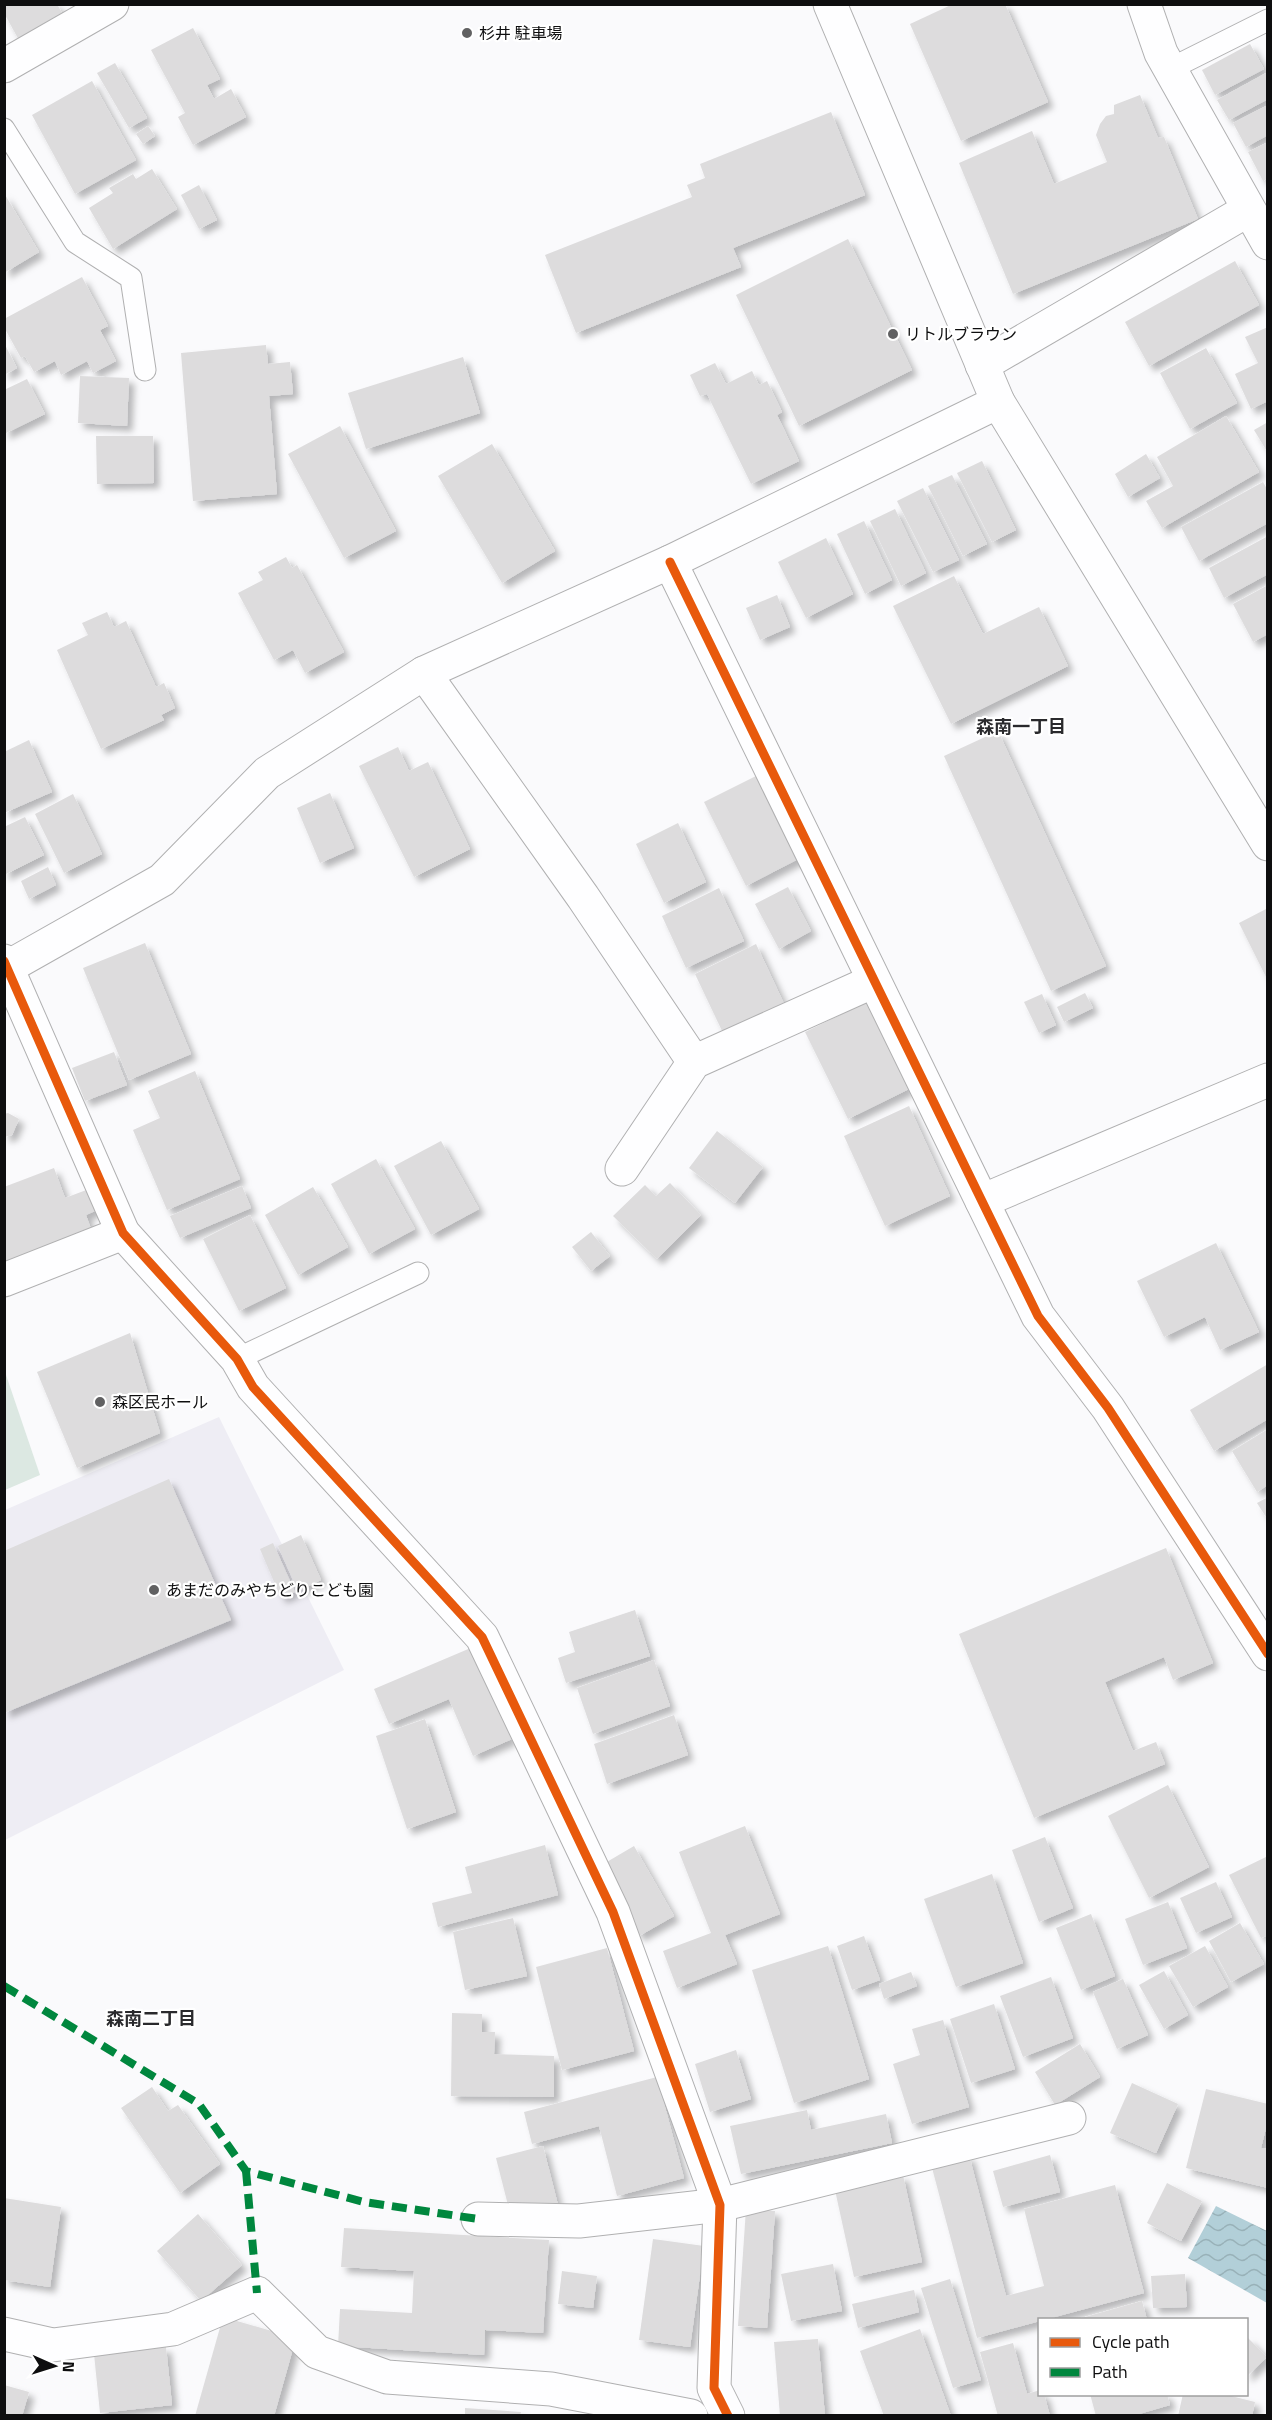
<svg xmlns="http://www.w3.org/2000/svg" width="1272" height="2420" viewBox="0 0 1272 2420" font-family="'Titillium Web','Noto Sans JP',sans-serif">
	<defs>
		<pattern id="water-waves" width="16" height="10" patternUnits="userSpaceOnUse" patternTransform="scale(1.5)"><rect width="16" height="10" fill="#b2cfd8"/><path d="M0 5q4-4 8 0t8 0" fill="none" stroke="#98b1b8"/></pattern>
		<filter id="shadow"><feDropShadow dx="5.5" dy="5.5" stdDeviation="3" flood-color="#0004"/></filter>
	</defs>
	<rect width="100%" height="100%" fill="#fafafc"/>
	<path fill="#eeedf4" d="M219 1417 344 1670 5 1840V1510Z"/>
	<path fill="#dce8e2" d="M4 1369 40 1475 5 1490H4Z"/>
	<path fill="url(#water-waves)" d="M1216 2206 1267 2231V2303L1188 2258Z"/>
	<g fill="#dddcdd" filter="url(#shadow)">
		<path d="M4 4H57L64 17 20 42 4 13Z"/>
		<path d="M953 4H1005L1048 102 961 141 910 24Z"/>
		<path d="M193 28 220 79 207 85 214 99 231 89 246 117 193 145 178 117 185 113 151 50Z"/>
		<path d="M1250 44 1264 69 1215 95 1202 70Z"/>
		<path d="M115 63 147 118 129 128 97 73Z"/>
		<path d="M1268 72V99L1229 120 1217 100Z"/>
		<path d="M92 81 136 160 75 194 32 115Z"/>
		<path d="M1140 95 1158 138 1164 137 1198 219 1013 294 959 163 1032 131 1054 184 1107 162 1096 135 1100 124 1106 116 1114 114V105Z"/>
		<path d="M1268 105V135L1246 147 1233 123Z"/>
		<path d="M831 112 865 195 733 248 741 267 576 333 545 255 692 197 687 185 705 178 700 164Z"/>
		<path d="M148 126 155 136 143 144 136 134Z"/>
		<path d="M1268 142V178L1263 181 1248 152Z"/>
		<path d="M152 169 177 209 113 249 89 208 113 193 109 188 133 174 136 179Z"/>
		<path d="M199 185 217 220 199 229 181 195Z"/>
		<path d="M4 193 39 252 4 273Z"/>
		<path d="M848 239 912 370 799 426 736 295Z"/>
		<path d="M1235 261 1259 305 1149 366 1125 322Z"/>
		<path d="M82 277 108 326 100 330 116 361 93 373 87 361 61 375 55 361 34 372 25 356 21 358 4 327V319Z"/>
		<path d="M1268 327V401L1251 409 1235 374 1258 363 1245 337Z"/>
		<path d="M4 343 17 368 4 375Z"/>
		<path d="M266 345 268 364 290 362 293 394 269 396 277 494 193 501 181 353Z"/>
		<path d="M1206 348 1237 403 1190 429 1160 373Z"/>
		<path d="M463 357 480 413 366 449 348 393Z"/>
		<path d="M715 363 726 384 752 371 759 385 767 381 782 412 777 415 799 461 751 484 707 394 700 396 690 375Z"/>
		<path d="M80 376 129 378 127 426 78 423Z"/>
		<path d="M27 379 45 414 4 434V390Z"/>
		<path d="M1226 416 1259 472 1162 528 1146 501 1173 486 1157 457Z"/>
		<path d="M1268 422V453L1254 430Z"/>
		<path d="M340 426 396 531 344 558 288 454Z"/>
		<path d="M96 436H153L154 483 97 484Z"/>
		<path d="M492 444 555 551 502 583 438 476Z"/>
		<path d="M1146 454 1160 478 1128 497 1115 474Z"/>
		<path d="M982 461 1016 530 992 542 957 473Z"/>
		<path d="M952 475 987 544 963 556 928 486Z"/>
		<path d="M1263 482 1268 491V523L1199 561 1181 527Z"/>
		<path d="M923 488 959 560 933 572 897 501Z"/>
		<path d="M895 509 926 573 901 586 870 521Z"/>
		<path d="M864 521 892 580 865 594 837 534Z"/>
		<path d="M1268 536V574L1224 598 1209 568Z"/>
		<path d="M826 538 853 594 806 618 778 562Z"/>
		<path d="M286 557 292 568 297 565 344 652 305 673 293 650 274 660 238 593 263 580 258 572Z"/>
		<path d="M954 576 983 634 1039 607 1068 666 951 724 893 606Z"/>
		<path d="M1268 585V634L1253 642 1233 604Z"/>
		<path d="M777 595 790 627 760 640 746 608Z"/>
		<path d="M107 612 114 627 126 621 156 687 164 683 175 708 161 715 164 720 101 749 57 650 88 635 82 623Z"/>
		<path d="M998 731 1106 966 1051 991 944 756Z"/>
		<path d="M29 740 52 792 4 813V752Z"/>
		<path d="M398 747 409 771 428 762 470 849 414 877 359 766Z"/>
		<path d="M760 774 802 857 746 886 704 802Z"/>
		<path d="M330 793 354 848 320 863 297 808Z"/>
		<path d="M73 794 102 854 64 873 35 814Z"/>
		<path d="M25 817 44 855 4 875V827Z"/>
		<path d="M678 823 706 882 664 903 636 844Z"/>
		<path d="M48 867 56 885 29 899 21 881Z"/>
		<path d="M788 887 811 931 779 949 755 904Z"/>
		<path d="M719 888 744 941 686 968 662 916Z"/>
		<path d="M1268 908V981L1239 923Z"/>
		<path d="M145 943 191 1054 129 1080 83 968Z"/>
		<path d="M756 944 785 1006 724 1035 695 974Z"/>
		<path d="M1085 993 1093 1008 1064 1022 1057 1007Z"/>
		<path d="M1042 994 1056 1025 1039 1033 1024 1002Z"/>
		<path d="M867 1002 909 1089 848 1119 805 1032Z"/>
		<path d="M114 1052 127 1085 85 1101 72 1068Z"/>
		<path d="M195 1071 240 1179 167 1210 133 1130 160 1118 148 1091Z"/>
		<path d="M909 1106 950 1196 885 1226 844 1136Z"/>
		<path d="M8 1113 19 1119 12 1135 4 1137V1114Z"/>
		<path d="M717 1131 763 1167 735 1203 689 1168Z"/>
		<path d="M441 1141 479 1209 431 1235 394 1166Z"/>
		<path d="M376 1159 415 1229 369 1254 331 1184Z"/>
		<path d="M54 1168 65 1198 89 1189 97 1210 86 1215 92 1232 4 1265V1187Z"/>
		<path d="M670 1183 701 1215 657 1259 613 1216 645 1185 656 1196Z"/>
		<path d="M242 1186 251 1208 180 1238 170 1216Z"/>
		<path d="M313 1187 348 1247 298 1275 265 1215Z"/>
		<path d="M250 1215 286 1288 239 1311 203 1239Z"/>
		<path d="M591 1232 610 1256 591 1271 572 1247Z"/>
		<path d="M1216 1243 1259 1332 1220 1350 1205 1317 1164 1337 1137 1281Z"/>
		<path d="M130 1333 160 1433 77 1468 37 1372Z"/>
		<path d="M1268 1364V1419L1214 1451 1190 1410Z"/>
		<path d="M1268 1429V1485L1257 1492 1232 1451Z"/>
		<path d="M169 1479 231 1620 4 1713V1551Z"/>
		<path d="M1268 1497V1520L1257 1503Z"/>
		<path d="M301 1535 321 1580 298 1591 278 1546Z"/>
		<path d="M273 1543 295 1592 281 1598 260 1549Z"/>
		<path d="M1166 1548 1213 1663 1173 1680 1164 1657 1105 1682 1133 1751 1156 1742 1165 1764 1034 1818 959 1634Z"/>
		<path d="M635 1610 650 1656 566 1683 558 1658 575 1652 569 1632Z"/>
		<path d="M473 1647 512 1739 473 1756 449 1699 389 1724 374 1689Z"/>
		<path d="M654 1660 670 1706 593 1734 577 1688Z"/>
		<path d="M674 1715 688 1755 607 1784 594 1744Z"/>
		<path d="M425 1719 456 1812 407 1829 376 1736Z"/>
		<path d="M1168 1785 1209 1867 1149 1898 1108 1816Z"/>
		<path d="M745 1826 780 1914 725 1935 737 1964 677 1988 663 1951 711 1933 679 1852Z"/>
		<path d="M1045 1837 1073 1908 1039 1922 1012 1850Z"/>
		<path d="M545 1845 558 1895 438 1927 432 1903 472 1893 465 1867Z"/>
		<path d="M634 1846 674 1916 639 1936 600 1866Z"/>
		<path d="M1268 1856V1935L1261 1938 1229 1875Z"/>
		<path d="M992 1874 1023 1963 956 1987 924 1899Z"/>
		<path d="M1216 1882 1232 1917 1196 1933 1180 1898Z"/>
		<path d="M1168 1902 1187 1948 1143 1965 1125 1919Z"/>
		<path d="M1091 1914 1115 1976 1081 1990 1056 1928Z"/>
		<path d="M513 1918 527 1976 465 1990 453 1932Z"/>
		<path d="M1240 1923 1264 1964 1231 1982 1209 1941Z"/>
		<path d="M864 1936 880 1980 852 1990 837 1946Z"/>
		<path d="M828 1946 869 2079 794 2103 752 1970Z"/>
		<path d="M1205 1946 1228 1987 1193 2007 1169 1966Z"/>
		<path d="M607 1948 634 2051 562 2070 536 1967Z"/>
		<path d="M1164 1971 1188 2015 1164 2029 1139 1985Z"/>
		<path d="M911 1972 917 1986 884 1999 879 1984Z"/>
		<path d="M1051 1977 1073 2038 1023 2057 1000 1996Z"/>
		<path d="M1123 1979 1148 2035 1117 2049 1093 1992Z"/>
		<path d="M994 2004 1015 2069 971 2083 950 2019Z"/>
		<path d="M452 2013 482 2014V2032H495L494 2054 554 2056V2097L451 2096Z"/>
		<path d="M943 2020 969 2107 912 2124 893 2064 920 2055 912 2029Z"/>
		<path d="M1080 2044 1100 2077 1055 2105 1035 2072Z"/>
		<path d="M736 2050 751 2099 710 2112 695 2064Z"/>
		<path d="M657 2077 684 2178 617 2196 599 2126 532 2144 524 2112Z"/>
		<path d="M1132 2083 1178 2104 1156 2153 1110 2133Z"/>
		<path d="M152 2087 168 2111 178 2105 220 2164 180 2193 121 2108Z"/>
		<path d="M1206 2089 1268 2104V2120L1261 2148 1268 2149V2188L1186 2168Z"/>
		<path d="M807 2110 811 2130 886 2114 892 2143 741 2174 730 2126Z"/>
		<path d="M543 2146 558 2205 511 2217 496 2158Z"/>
		<path d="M969 2155 1006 2296 1044 2286 1024 2209 1115 2185 1144 2293 977 2338 931 2164Z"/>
		<path d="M1050 2155 1060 2192 1003 2207 993 2171Z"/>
		<path d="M903 2175 922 2262 854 2277 835 2190Z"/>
		<path d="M1167 2183 1202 2201 1181 2241 1147 2223Z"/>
		<path d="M4 2198 61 2207 50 2287 4 2280Z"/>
		<path d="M746 2209 775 2211 767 2328 738 2326Z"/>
		<path d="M198 2214 242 2265 201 2301 157 2251Z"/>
		<path d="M344 2228 549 2240 543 2333 485 2330 484 2355 338 2346 340 2309 412 2313 414 2271 341 2267Z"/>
		<path d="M653 2239 704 2246 690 2347 639 2340Z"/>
		<path d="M833 2264 842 2311 791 2321 781 2274Z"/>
		<path d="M562 2271 597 2276 593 2308 558 2304Z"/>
		<path d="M1185 2274 1187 2307 1153 2308 1151 2276Z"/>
		<path d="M950 2279 981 2380 953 2388 921 2288Z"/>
		<path d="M914 2290 919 2312 858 2328 852 2304Z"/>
		<path d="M1142 2301 1147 2320H1078V2319Z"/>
		<path d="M223 2317 296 2338 274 2416H195Z"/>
		<path d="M920 2329 951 2416H884L860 2351Z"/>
		<path d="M1248 2338 1267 2357 1246 2377V2339Z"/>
		<path d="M818 2339 825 2416H780L774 2342Z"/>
		<path d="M1013 2343 1027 2394 1040 2390V2394H1044L1050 2416H998L980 2352Z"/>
		<path d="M166 2347 172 2405 100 2413 94 2354Z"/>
		<path d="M4 2385 29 2392 22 2416H4Z"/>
		<path d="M1090 2394H1167L1170 2405 1132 2416H1096Z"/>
		<path d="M1183 2394H1223L1255 2402 1252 2416H1178Z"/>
		<path d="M465 2408 521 2412 520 2416H465Z"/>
	</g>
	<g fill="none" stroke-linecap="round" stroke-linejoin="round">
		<defs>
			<g id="lane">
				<path d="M1170 69 1268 20"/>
				<path d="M4 129 75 242 131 278 145 370"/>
				<path d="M237 1359 418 1273"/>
			</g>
			<g id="street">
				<path d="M830 4 998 402 1268 844"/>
				<path d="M1144 4 1161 53 1268 243"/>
				<path d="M4 66 112 4"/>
				<path d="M982 365 1248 210"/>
				<path d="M670 562 1038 1316 1108 1408 1268 1654"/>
				<path d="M424 673 583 897 694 1062"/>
				<path d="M4 961 123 1233 237 1359 253 1387 482 1637 613 1912 720 2205 714 2388 728 2416"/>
				<path d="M8 967 162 880 267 773 424 673 670 562 998 402"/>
				<path d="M622 1169 694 1062 874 981"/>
				<path d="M982 1201 1268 1080"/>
				<path d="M4 1280 123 1233"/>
				<path d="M478 2219 579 2221 720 2205 1069 2118"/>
				<path d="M4 2334 53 2345 173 2329 257 2293 317 2352 387 2377 551 2389 691 2416"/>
			</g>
		</defs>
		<use href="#lane" stroke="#b0b0b1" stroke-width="23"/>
		<use href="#street" stroke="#b0b0b1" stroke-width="35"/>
		<use href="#lane" stroke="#fefeff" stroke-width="21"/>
		<use href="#street" stroke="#fefeff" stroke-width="33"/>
		<g stroke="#00873e" stroke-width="8" stroke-dasharray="15 8" stroke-linecap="butt">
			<path d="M4 1986 199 2104 246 2171 364 2202 478 2219"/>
			<path d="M246 2171 257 2293"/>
		</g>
		<defs>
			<g id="cycleway">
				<path d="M670 562 1038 1316 1108 1408 1268 1654"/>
				<path d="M4 961 123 1233 237 1359 253 1387 482 1637 613 1912 720 2205 714 2388 728 2416"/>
			</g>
		</defs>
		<use href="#cycleway" stroke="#fff" stroke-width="13"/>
		<use href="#cycleway" stroke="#e8590c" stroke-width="9"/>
	</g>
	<g fill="#616162" stroke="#fff" stroke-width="2">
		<circle cx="467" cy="33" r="6"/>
		<circle cx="893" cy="334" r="6"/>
		<circle cx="100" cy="1402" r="6"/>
		<circle cx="154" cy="1590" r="6"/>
	</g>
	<g text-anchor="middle" stroke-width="4.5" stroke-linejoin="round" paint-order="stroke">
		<g font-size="16" fill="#0e0e0f" stroke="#fff" text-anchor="start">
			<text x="479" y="39">杉井 駐車場</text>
			<text x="905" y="340">リトルブラウン</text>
			<text x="112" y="1408">森区民ホール</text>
			<text x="166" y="1596">あまだのみやちどりこども園</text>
		</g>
		<g font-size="18" font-weight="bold" fill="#2a2a2d" stroke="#fff">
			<text x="1021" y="733">森南一丁目</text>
			<text x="151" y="2025">森南二丁目</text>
		</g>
	</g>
	<rect width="1272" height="2420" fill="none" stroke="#0e0e0f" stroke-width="12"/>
	<rect x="1038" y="2318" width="210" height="78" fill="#ffffff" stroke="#9f9f9f" stroke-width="1.5"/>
	<rect x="1050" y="2338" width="30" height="9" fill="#e8590c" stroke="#9f9f9f" stroke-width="1.5"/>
	<text x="1092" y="2348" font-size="18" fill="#0e0e0f">Cycle path</text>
	<rect x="1050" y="2368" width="30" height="9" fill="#00873e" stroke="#9f9f9f" stroke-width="1.5"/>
	<text x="1092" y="2378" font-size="18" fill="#0e0e0f">Path</text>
	<g transform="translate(54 2366) rotate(93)" stroke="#ffffff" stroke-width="4.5" paint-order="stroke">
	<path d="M0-4.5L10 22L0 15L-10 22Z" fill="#0e0e0f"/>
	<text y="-9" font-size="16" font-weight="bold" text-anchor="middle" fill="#0e0e0f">N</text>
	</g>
</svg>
